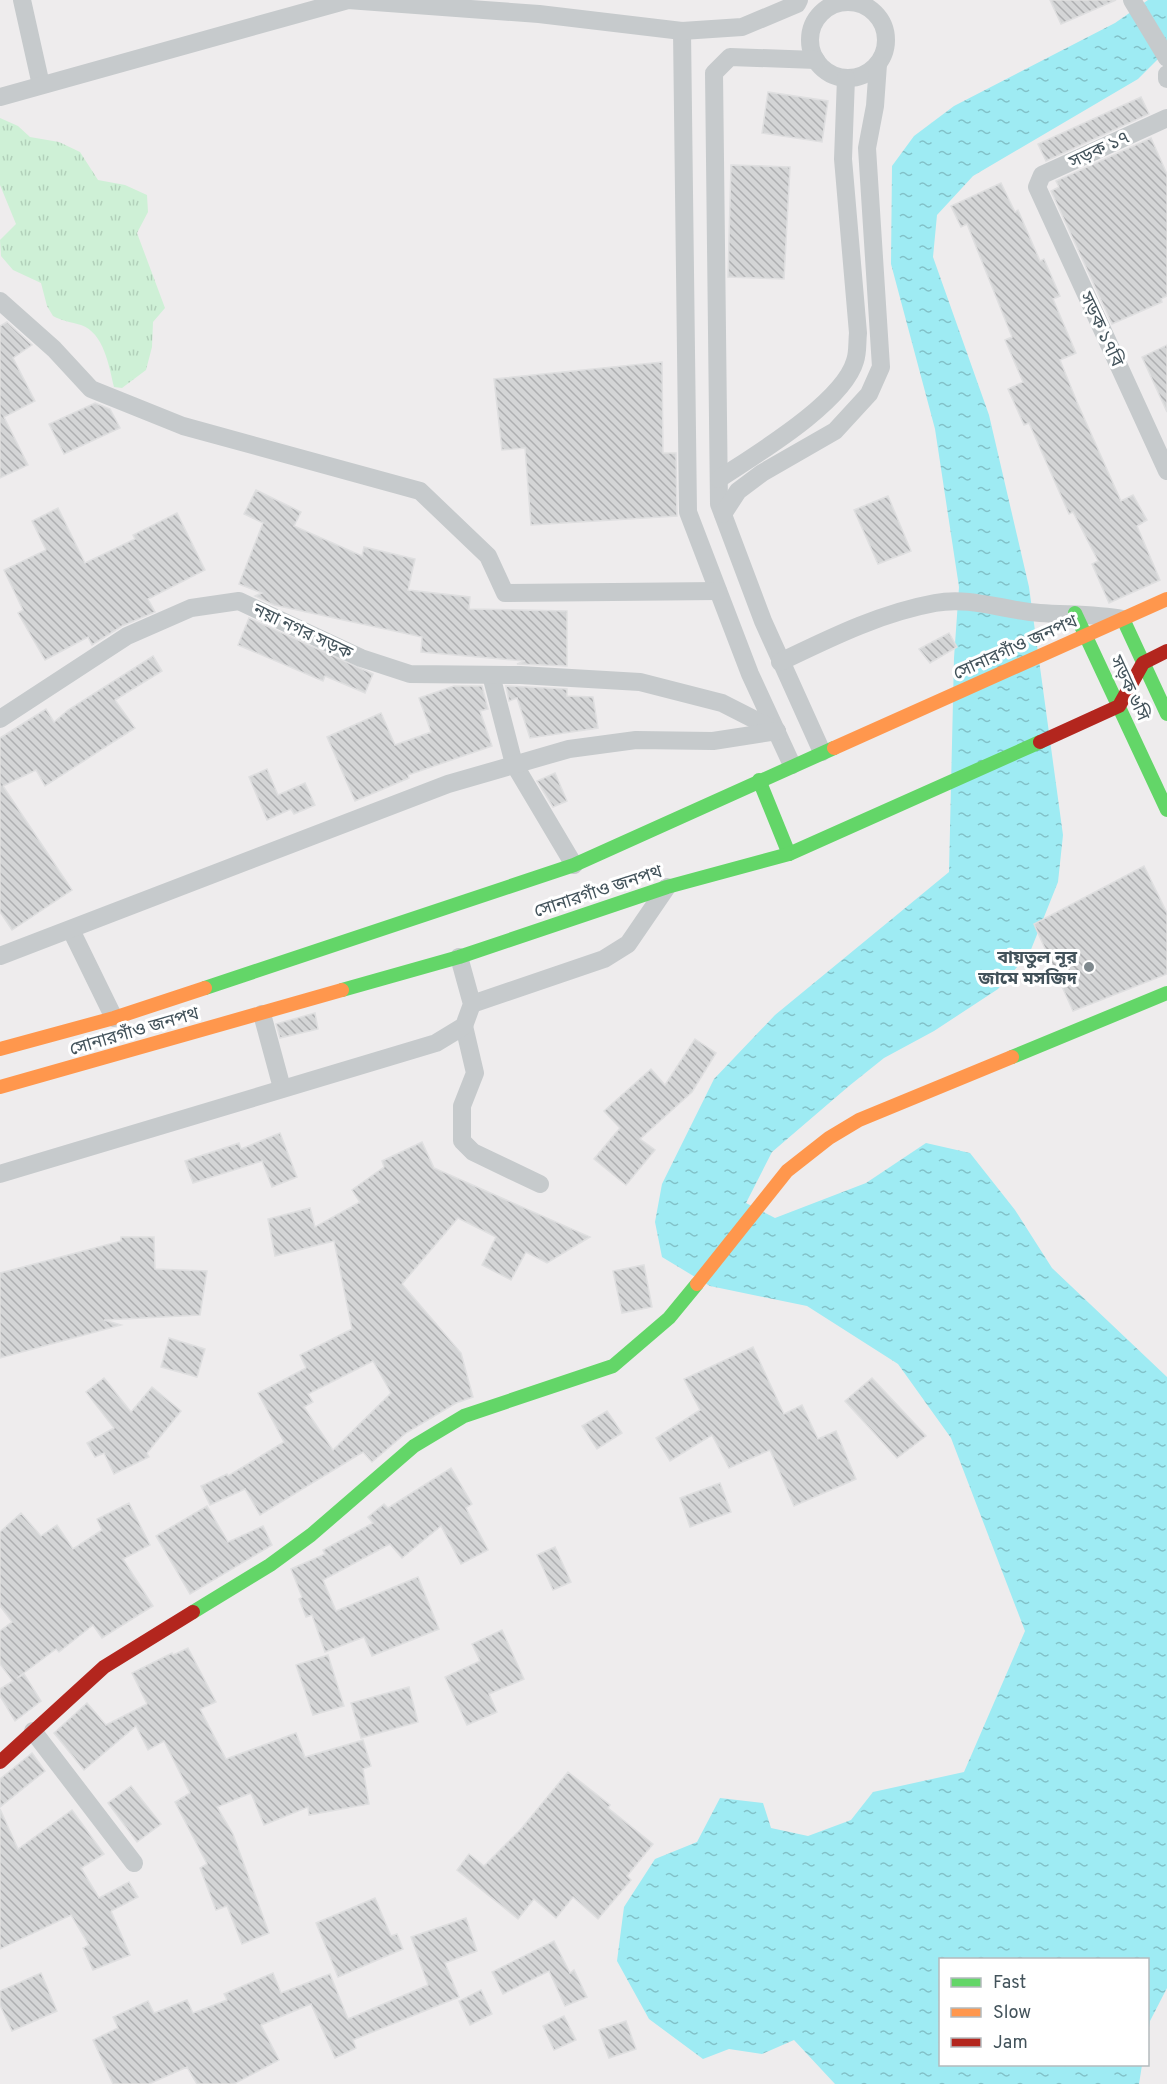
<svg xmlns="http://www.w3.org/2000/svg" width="1167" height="2084" viewBox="0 0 1167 2084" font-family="Overpass,'Noto Sans Bengali',sans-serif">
	<defs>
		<pattern id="grass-tufts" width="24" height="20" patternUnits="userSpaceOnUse" patternTransform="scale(1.5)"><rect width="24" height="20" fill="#cef0d6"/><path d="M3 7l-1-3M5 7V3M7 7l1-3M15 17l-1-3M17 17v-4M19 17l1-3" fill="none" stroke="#b2d0ba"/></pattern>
		<pattern id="water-ripples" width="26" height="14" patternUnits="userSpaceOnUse" patternTransform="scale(1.5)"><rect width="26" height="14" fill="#9eebf3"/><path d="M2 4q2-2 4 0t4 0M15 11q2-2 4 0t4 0" fill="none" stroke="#82c1c8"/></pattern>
		<pattern id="building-back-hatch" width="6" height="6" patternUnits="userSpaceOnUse" patternTransform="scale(1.5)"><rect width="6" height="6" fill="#d4d5d6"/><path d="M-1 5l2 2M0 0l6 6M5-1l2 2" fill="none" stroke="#aeafb1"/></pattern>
	</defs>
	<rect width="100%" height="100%" fill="#eeeced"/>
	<path fill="url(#grass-tufts)" d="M0 118 18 126 30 137 59 142 80 152 98 180 125 185 147 195 148 212 137 233 165 308 153 322 152 347 146 370 122 388 114 387C109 366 104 333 81 325 71 322 62 321 53 316L47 306 41 283 13 270 1 256 0 240 16 224 0 185Z"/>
	<path fill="url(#water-ripples)" d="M1148 0H1167V50L1138 79 973 176 937 215 933 257 989 415 1029 587 1063 835 1058 882 1030 952 998 989 934 1031 884 1058 849 1086 772 1152 746 1203 775 1218 866 1183 926 1143 970 1153 1015 1210 1052 1268 1167 1377V1988L1150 2021 1148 2034V1960H940V2064L1142 2065 1139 2084H835L794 2040 762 2054 729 2049 703 2059 649 2019 617 1961 624 1907 655 1859 697 1842 720 1798 763 1803 771 1828 808 1836 851 1820 873 1792 964 1772 1025 1631 951 1438 898 1364 807 1306 710 1286 662 1257 655 1222 662 1184 714 1079 775 1015 949 872 954 658 959 587 935 429 891 264 892 166 914 136 954 106 1115 23Z"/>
	<g fill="url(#building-back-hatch)" stroke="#dfdfe0" stroke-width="1.5" fill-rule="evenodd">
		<path d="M1050 0H1116L1061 24Z"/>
		<path d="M768 92 828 101 822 142 762 133Z"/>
		<path d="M1141 97 1149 114 1046 161 1038 144Z"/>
		<path d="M1151 138 1167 174V296L1161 299 1162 302 1112 324 1051 191 1059 187 1056 181Z"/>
		<path d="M731 165 790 167 784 279 728 277Z"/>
		<path d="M1001 183 1015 212 1018 210 1040 261 1044 259 1060 296 1053 299 1076 353 1060 360 1077 402 1121 501 1133 495 1147 520 1137 526 1160 580 1109 603 1092 564 1098 561 1073 512 1069 514 1029 423 1024 425 1008 389 1023 382 1005 340 1012 337 967 224 961 227 951 206Z"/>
		<path d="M7 322 32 345 13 358 35 401 4 417 28 465 0 478V326Z"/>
		<path d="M1167 345V412L1142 357Z"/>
		<path d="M662 362 663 453H676L677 516 531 525 525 448 502 450 494 379Z"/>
		<path d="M95 403 110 409 120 428 64 454 49 424Z"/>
		<path d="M256 490 301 512 294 526 362 556 364 547 415 559 408 590 470 597 469 609 567 611V666L517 664 525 661 421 652 422 637 274 605 255 596 262 593 239 584 263 523 244 514Z"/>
		<path d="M888 496 911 551 878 564 854 510Z"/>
		<path d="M58 508 85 563 135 539 133 535 177 513 205 570 148 599 155 612 122 626 92 645 88 637 45 660 18 613 23 610 4 570 46 550 32 521Z"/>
		<path d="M249 618 373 674 365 693 325 676 323 681 238 645Z"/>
		<path d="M949 633 957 647 930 663 919 649Z"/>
		<path d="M153 656 162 671 115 700 135 728 45 786 36 770 3 786 72 890 12 930 0 912V738L46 709 54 722 68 710Z"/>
		<path d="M454 686H482L488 709 480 711 492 746 408 775 409 778 355 801 327 737 381 713 395 745 431 732 419 698Z"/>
		<path d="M506 686 567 689V696L593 697 598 728 530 738 517 698 509 701Z"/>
		<path d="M267 769 278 795 305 783 315 805 294 814 291 809 267 820 249 777Z"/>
		<path d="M555 773 567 801 553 807 537 781Z"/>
		<path d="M1144 866 1167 913V974L1073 1011 1034 924Z"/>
		<path d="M315 1013 318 1029 280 1038 276 1024Z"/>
		<path d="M695 1039 716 1053 692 1092 640 1139 655 1150 626 1185 594 1159 620 1128 604 1111 651 1069 665 1085Z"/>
		<path d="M280 1133 297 1177 272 1187 262 1161 193 1183 185 1161 239 1143 241 1149Z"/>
		<path d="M422 1142 434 1168 590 1237 547 1263 526 1252 511 1280 482 1265 496 1237 458 1218 402 1284 461 1353 473 1397 456 1403 406 1433 372 1462 363 1452 260 1515 245 1489 210 1505 201 1486 227 1474 228 1476 284 1442 258 1393 306 1368 300 1355 352 1329 334 1241 275 1256 268 1219 310 1208 315 1227 360 1202 352 1190 384 1167 382 1161ZM373 1361 391 1393 333 1450 304 1407 313 1402 308 1394Z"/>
		<path d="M121 1237H154L155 1269 207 1271 200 1315 104 1320 121 1325 0 1358V1273L121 1241Z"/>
		<path d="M644 1265 652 1307 622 1313 613 1271Z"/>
		<path d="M169 1338 205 1349 197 1377 161 1367Z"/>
		<path d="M753 1347 784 1414 802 1405 818 1439 836 1431 856 1479 794 1506 770 1450 729 1468 712 1435 670 1461 656 1438 700 1410 684 1379Z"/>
		<path d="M104 1378 131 1412 152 1387 181 1411 147 1453 149 1457 114 1474 104 1453 95 1457 87 1443 114 1428 86 1392Z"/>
		<path d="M872 1378 926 1436 897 1458 845 1401Z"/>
		<path d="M607 1411 622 1433 597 1449 582 1426Z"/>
		<path d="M451 1468 472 1504 466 1508 488 1550 461 1564 441 1526 402 1558 390 1544 323 1580 336 1611 418 1577 439 1629 372 1656 364 1637 325 1652 312 1615 306 1617 299 1599 302 1597 291 1569 325 1554 323 1550 373 1523 368 1517 384 1504 388 1508Z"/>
		<path d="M720 1483 731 1512 690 1527 680 1498Z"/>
		<path d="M129 1503 150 1545 123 1559 153 1606 102 1638 93 1625 59 1652 56 1649 17 1678 24 1674 41 1701 15 1721 0 1696V1689L13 1681 0 1664V1631L12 1622 0 1606V1532L21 1513 41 1536 57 1525 73 1549 102 1530 97 1519Z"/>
		<path d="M207 1506 228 1542 263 1526 272 1545 190 1594 156 1536Z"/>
		<path d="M555 1547 571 1582 553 1590 537 1555Z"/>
		<path d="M502 1630 524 1679 489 1694 497 1712 467 1725 445 1677 480 1661 472 1644Z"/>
		<path d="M188 1648 216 1702 200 1709 226 1759 296 1733 305 1757 363 1740 371 1766 363 1769 369 1804 309 1815 308 1807 264 1825 251 1793 217 1807 233 1834 269 1933 242 1944 227 1906 216 1910 200 1868 207 1864 175 1802 190 1793 164 1741 148 1750 136 1726 84 1770 54 1733 87 1703 106 1725 147 1704 132 1673 172 1653 173 1655Z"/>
		<path d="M328 1655 344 1706 313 1715 296 1665Z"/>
		<path d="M409 1687 418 1722 361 1738 351 1703Z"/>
		<path d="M32 1753 45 1771 0 1807V1779Z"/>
		<path d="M568 1772 610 1805 608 1808 653 1844 627 1876 631 1880 598 1919 573 1897 556 1918 534 1899 518 1919 457 1870 469 1854 484 1866 521 1829Z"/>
		<path d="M131 1786 161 1824 137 1842 108 1803Z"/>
		<path d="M0 1809 18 1849 72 1810 104 1854 81 1868 99 1898 129 1882 138 1897 111 1911 130 1955 93 1970 83 1948 89 1945 71 1915 0 1949Z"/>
		<path d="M375 1898 391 1936 397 1934 403 1949 338 1977 316 1923Z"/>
		<path d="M466 1918 477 1951 445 1963 459 1997 353 2040 356 2048 335 2058 311 2004 261 2025 279 2060 234 2084H197L187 2067 149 2084H113L93 2040 118 2028 113 2017 148 2001 154 2013 187 2000 193 2013 227 2000 224 1994 273 1973 281 1993 330 1974 348 2019 428 1985 411 1937Z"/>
		<path d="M554 1941 570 1973 574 1970 587 1997 565 2006 549 1971 503 1994 492 1972Z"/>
		<path d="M41 1973 57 2011 12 2031 0 2005V1991Z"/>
		<path d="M481 1990 492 2014 470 2025 459 2001Z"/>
		<path d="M564 2016 576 2040 554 2050 543 2026Z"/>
		<path d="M626 2021 636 2049 609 2058 599 2030Z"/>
	</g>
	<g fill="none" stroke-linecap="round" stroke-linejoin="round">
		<g stroke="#c6cacc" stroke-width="18">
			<path d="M22 0 41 85"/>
			<path d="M1132 0 1167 58"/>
			<circle cx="848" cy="40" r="38"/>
			<path d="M682 31 688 512 750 674 792 765"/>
			<path d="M816 60 730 57 714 73 719 504 763 621 822 752"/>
			<path d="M1167 74V79"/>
			<path d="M0 97 348 0 539 14 682 31 742 27 797 4 799 0"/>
			<path d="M1167 118 1042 175 1037 187 1167 471"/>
			<path d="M0 301 54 349 91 389 183 426 420 491 488 556 505 593 718 591"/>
			<path d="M719 479C755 455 843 403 855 361 858 353 857 342 858 333L843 159 846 78"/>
			<path d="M723 514 738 491 762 473 835 431 869 394 881 367 867 148 875 106 878 64"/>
			<path d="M780 662C830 638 880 613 935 603 971 596 1005 611 1040 613 1068 615 1095 614 1123 619"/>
			<path d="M491 675 514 764 574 865"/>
			<path d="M0 719 127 636 191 608 239 601 361 658 410 674 520 675 640 682 722 703 777 731"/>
			<path d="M71 930 114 1018"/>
			<path d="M0 956 448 784 569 749 636 740 713 741 777 731"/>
			<path d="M472 1004 604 959 628 944 667 887"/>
			<path d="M262 1014 282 1088"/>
			<path d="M464 1026 475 1073 462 1106V1141L473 1152 540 1184"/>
			<path d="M0 1174 436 1043 464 1026 472 1004 459 957"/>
			<path d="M33 1731 134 1863"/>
		</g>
		<g stroke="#63d668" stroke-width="14">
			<path d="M1075 613 1167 810"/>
			<path d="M1123 619 1167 714"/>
			<path d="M759 780 789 854"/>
			<path d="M205 988 574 865 834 748"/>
			<path d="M342 990 459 957 667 887 789 854 1040 742"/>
			<path d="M1012 1057 1167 993"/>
			<path d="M193 1612 270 1565 311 1535 414 1446 464 1416 613 1366 669 1318 697 1284"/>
		</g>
		<g stroke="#ff974d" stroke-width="14">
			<path d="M834 748 1167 599"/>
			<path d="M0 1049 114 1018 205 988"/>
			<path d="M0 1087 342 990"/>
			<path d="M697 1284 787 1171 829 1138 859 1120 1012 1057"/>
		</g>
		<g stroke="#b3261e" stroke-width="14">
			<path d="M1040 742 1119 706 1143 663 1167 651"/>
			<path d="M0 1762 104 1667 193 1612"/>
		</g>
	</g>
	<circle fill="#7f898e" stroke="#fff" stroke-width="2" cx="1089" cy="967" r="6"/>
	<g text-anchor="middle" stroke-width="6" stroke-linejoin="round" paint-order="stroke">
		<g font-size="18" fill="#43535b" stroke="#fff">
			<text transform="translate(1099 149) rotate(-25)" y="6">সড়ক ১৭</text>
			<text transform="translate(1102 329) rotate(65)" y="6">সড়ক ১৭বি</text>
			<text transform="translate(303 631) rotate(25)" y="6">নয়া নগর সড়ক</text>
			<text transform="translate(1015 647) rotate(-24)" y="6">সোনারগাঁও জনপথ</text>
			<text transform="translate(1130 688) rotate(65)" y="6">সড়ক ৬সি</text>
			<text transform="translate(598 891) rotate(-18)" y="6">সোনারগাঁও জনপথ</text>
			<text transform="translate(134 1031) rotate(-16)" y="6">সোনারগাঁও জনপথ</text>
		</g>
		<g font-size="18" font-weight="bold" fill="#43535b" stroke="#fff" text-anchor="end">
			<text x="1077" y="963">বায়তুল নূর<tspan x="1077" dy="21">জামে মসজিদ</tspan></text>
		</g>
	</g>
	<rect x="939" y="1958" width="210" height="108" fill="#ffffff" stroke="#b4babd" stroke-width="1.5"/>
	<rect x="951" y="1978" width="30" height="9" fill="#63d668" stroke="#b4babd" stroke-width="1.5"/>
	<text x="993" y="1988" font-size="18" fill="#43535b">Fast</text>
	<rect x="951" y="2008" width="30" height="9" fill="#ff974d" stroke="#b4babd" stroke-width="1.5"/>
	<text x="993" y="2018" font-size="18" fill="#43535b">Slow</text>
	<rect x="951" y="2038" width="30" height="9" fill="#b3261e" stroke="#b4babd" stroke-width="1.5"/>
	<text x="993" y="2048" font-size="18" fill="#43535b">Jam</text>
</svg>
